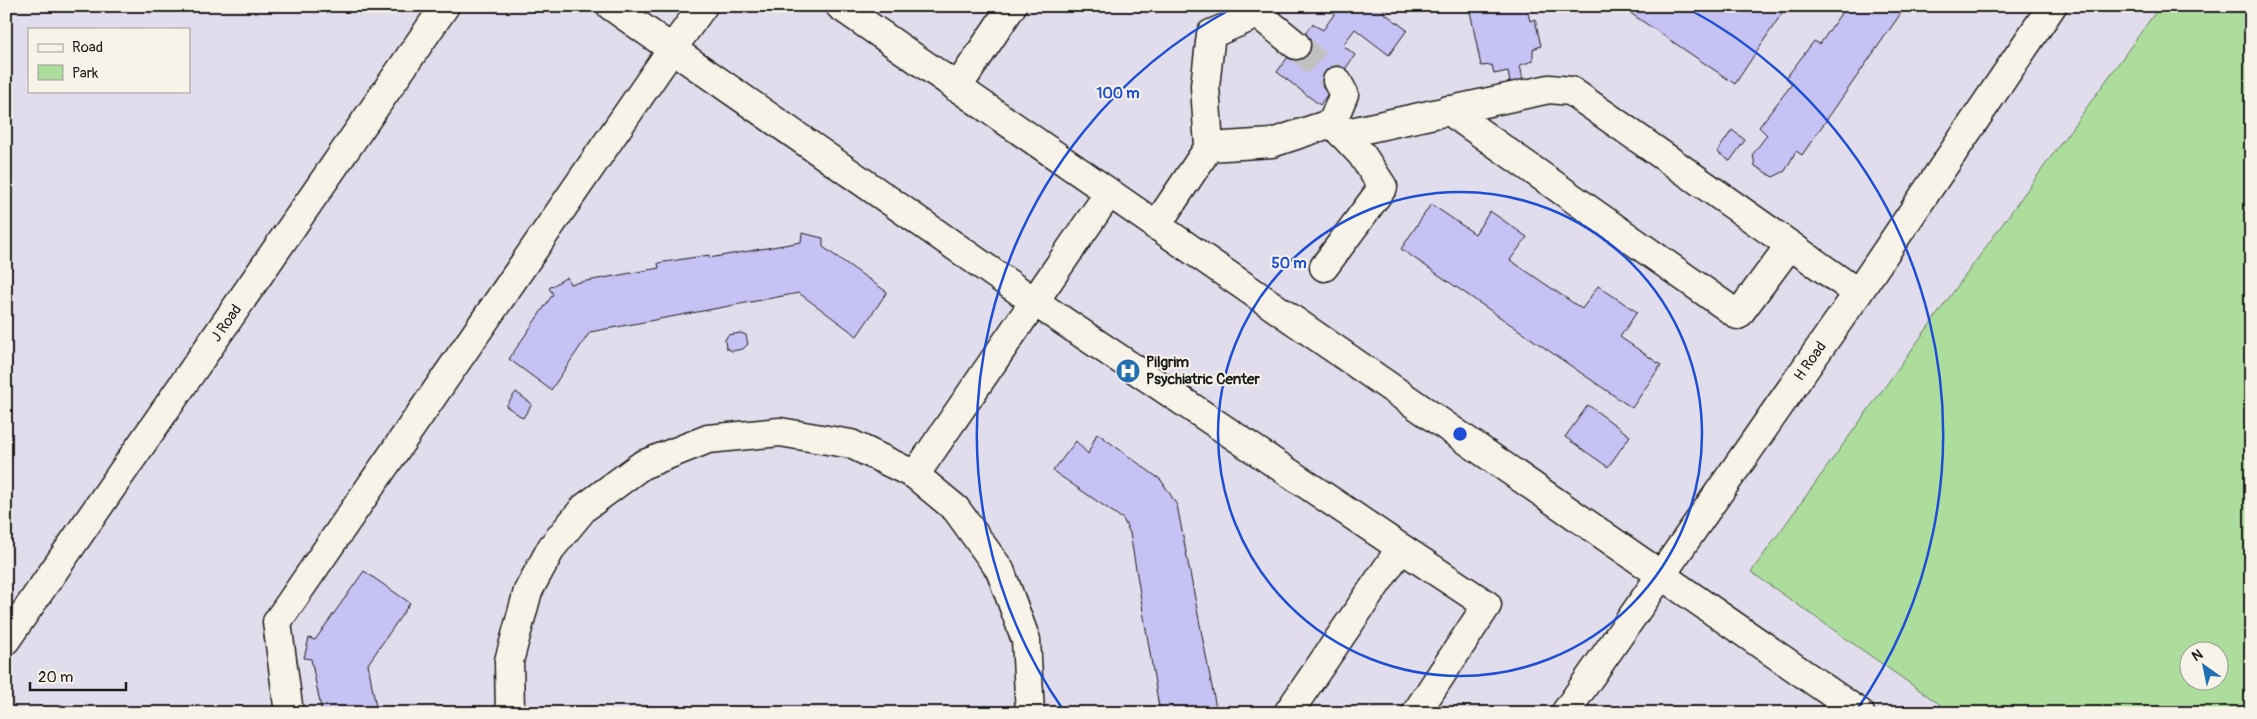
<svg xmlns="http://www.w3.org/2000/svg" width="2257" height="719" viewBox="0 0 2257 719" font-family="Pangolin,sans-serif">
	<rect width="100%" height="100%" fill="#ede9ea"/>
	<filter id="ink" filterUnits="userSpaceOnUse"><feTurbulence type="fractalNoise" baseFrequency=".02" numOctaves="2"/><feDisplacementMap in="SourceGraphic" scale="10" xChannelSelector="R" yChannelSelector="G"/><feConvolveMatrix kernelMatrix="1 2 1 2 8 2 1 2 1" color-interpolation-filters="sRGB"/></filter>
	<g filter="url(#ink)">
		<path fill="#e1dded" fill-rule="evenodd" d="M6 6H2251V713H6ZM29 29H189V91H29ZM2190 652H2220V682H2190Z"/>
		<path fill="#addd9d" stroke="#647c5c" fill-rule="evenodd" d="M2160 6H2251V713H1952L1751 572ZM2190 652H2220V682H2190Z"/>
		<g fill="#c6c2f4" stroke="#1c1c1c">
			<path d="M1340 6H1387L1383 12 1407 30 1389 55 1355 29 1343 45 1355 55 1320 105 1277 72 1312 24 1323 30Z"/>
			<path d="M1469 6H1528L1527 8 1530 21 1535 19 1541 46 1533 49V61L1520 65 1528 105 1514 107 1508 71 1494 74 1492 65 1481 66Z"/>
			<path d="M1620 6H1785L1786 7 1735 84Z"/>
			<path d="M1846 6H1906L1802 155 1796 151 1785 171 1773 177 1755 166 1753 154 1767 135 1759 127 1792 84 1786 78 1814 41 1820 44Z"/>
			<path d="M1732 130 1745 140 1730 161 1717 152Z"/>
			<path d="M1431 204 1475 234 1490 211 1527 237 1510 260 1582 309 1598 286 1637 312 1620 337 1661 365 1632 408 1401 249Z"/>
			<path d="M802 233 823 238V247L887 292 857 336 799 293 590 332 551 390 509 359 553 294 549 288 567 277 570 284 659 268 658 263 709 255V258L801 242Z"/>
			<path d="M741 333 746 335 748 344 743 349 732 351 726 348 725 340 728 335Z"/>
			<path d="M516 392 532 404 523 418 506 406Z"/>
			<path d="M1588 405 1630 436 1608 467 1565 437Z"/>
			<path d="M1097 433 1161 480 1177 505 1217 713H1160L1130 533 1123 519 1053 471 1076 441 1088 454Z"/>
			<path d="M364 571 410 603 368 664 377 713H322L311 659 304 658 309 638 315 640Z"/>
		</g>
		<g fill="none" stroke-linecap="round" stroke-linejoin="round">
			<path stroke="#c3c0c1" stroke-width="28" stroke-dasharray="28 14" stroke-linecap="butt" d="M1296 45 1337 81"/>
			<defs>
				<g id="minor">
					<path d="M611 6 672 49 703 6"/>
					<path d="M840 6 1860 713"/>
					<path d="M957 88 1012 6"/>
					<path d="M1448 110 1738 315 1790 245"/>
					<path d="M1342 134 1549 89 1571 91 1858 293"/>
					<path d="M1209 147 1205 86 1211 34 1258 14 1296 45"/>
					<path d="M1156 226 1209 147 1272 143 1332 123 1344 94 1337 81"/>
					<path d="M1324 267 1383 187 1362 155 1332 123"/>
					<path d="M915 475 1109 193"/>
					<path d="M1401 548 1487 605 1416 713"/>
					<path d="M6 640 445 6"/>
					<path d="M289 713 277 622 672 49 1035 302 1401 548 1288 713"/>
					<path d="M510 713 509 661 528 591 552 547 584 508 642 465 708 439 780 432 851 444 915 475 956 509 1000 570 1026 640 1030 713"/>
					<path d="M1565 713 1858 293 2052 6"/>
				</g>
			</defs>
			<use href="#minor" stroke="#1c1c1c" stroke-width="31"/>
			<use href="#minor" stroke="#f7f3e8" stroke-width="28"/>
		</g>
	</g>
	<g fill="none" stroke="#1d4ed8" stroke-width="2.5">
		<circle cx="1460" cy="434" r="242"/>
		<path d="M1064 711A483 483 0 0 1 1233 8M1687 8A483 483 0 0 1 1856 711"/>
	</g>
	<defs>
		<symbol id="hospital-disc" viewBox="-11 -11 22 22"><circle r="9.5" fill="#1f6fb2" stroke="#f7f3e8"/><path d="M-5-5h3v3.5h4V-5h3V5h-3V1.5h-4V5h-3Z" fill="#fff"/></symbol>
	</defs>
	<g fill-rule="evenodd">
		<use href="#hospital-disc" x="1114" y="357" width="28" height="28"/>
	</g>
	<g text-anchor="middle" stroke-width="4" stroke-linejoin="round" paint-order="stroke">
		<g font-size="15" fill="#1c1c1c" stroke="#f7f3e8">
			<text transform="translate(226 323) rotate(-55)" y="5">J Road</text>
			<text transform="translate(1810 361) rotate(-55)" y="5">H Road</text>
		</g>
		<g font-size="15" font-weight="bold" fill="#1c1c1c" stroke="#f7f3e8" text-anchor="start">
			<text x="1146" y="367">Pilgrim<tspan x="1146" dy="17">Psychiatric Center</tspan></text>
		</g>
	</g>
	<circle cx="1460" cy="434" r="8" fill="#1d4ed8" stroke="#f7f3e8" stroke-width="2.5"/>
	<g font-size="15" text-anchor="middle" font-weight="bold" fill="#1d4ed8" stroke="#f7f3e8" stroke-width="4" stroke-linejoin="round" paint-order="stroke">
		<text x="1118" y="98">100 m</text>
		<text x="1289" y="268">50 m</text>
	</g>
	<rect width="2257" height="719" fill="none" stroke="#f7f3e8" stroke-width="25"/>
	<rect x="12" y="12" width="2232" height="694" fill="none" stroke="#1c1c1c" stroke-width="2" filter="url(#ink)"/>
	<rect x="28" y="28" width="162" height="65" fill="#f7f3e8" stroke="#9f9d96"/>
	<rect x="38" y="44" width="25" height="8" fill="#f7f3e8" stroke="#9f9d96"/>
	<text x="72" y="52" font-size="15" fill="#1c1c1c">Road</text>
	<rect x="38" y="65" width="25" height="15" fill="#addd9d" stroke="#9f9d96"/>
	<text x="72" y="78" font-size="15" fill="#1c1c1c">Park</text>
	<g transform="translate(2204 666) rotate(327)"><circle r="24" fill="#f7f3e8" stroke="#9f9d96"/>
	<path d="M0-4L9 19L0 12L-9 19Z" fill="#1f6fb2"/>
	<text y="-8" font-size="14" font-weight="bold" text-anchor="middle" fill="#1c1c1c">N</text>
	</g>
	<path d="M30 682v8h96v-8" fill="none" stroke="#1c1c1c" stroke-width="2.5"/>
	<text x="38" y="682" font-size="15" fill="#1c1c1c" stroke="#f7f3e8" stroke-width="4" paint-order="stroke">20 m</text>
</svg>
